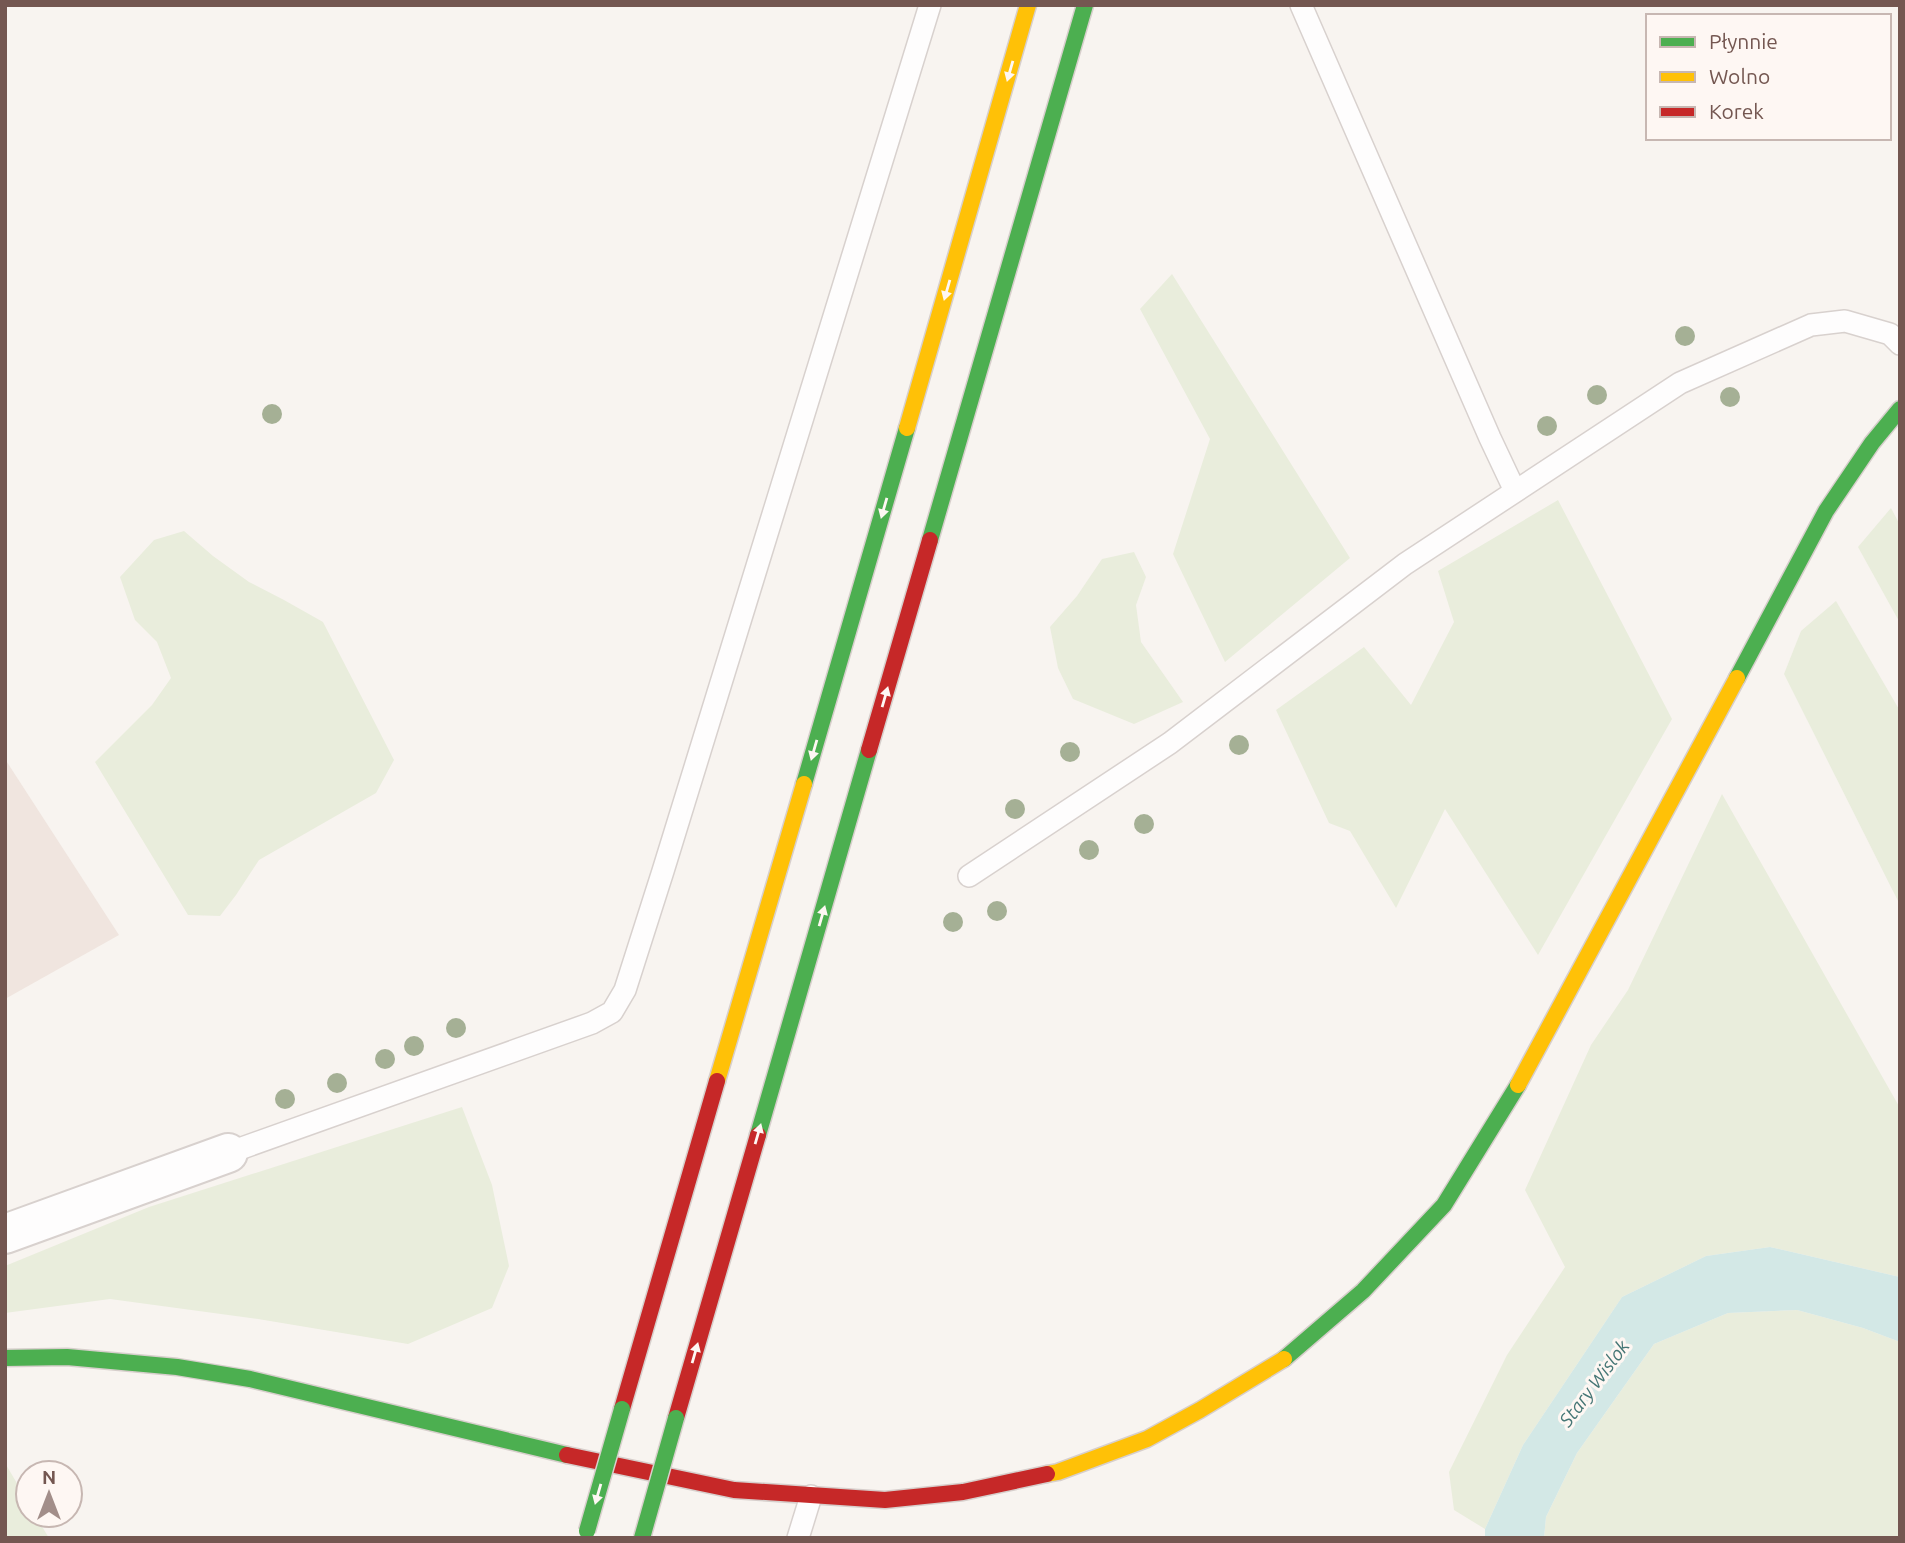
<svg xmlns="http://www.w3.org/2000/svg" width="1905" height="1543" viewBox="0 0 1905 1543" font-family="Ubuntu,sans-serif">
	<rect width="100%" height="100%" fill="#f8f4f0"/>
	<path fill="#f0e5df" d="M5 759 119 935 5 999Z"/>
	<g fill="#e9eddc">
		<path d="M1172 274 1350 558 1225 662 1173 554 1210 439 1140 309Z"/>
		<path d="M1558 500 1672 719 1538 955 1445 809 1396 908 1350 831 1329 823 1276 710 1364 647 1411 705 1454 622 1438 571Z"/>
		<path d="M1891 508 1900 525V623L1858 547Z"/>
		<path d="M184 531 213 556 249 582 284 600 323 622 394 760 376 793 259 860 236 895 220 916 188 915 95 762 152 705 171 678 157 642 135 620 120 577 154 540Z"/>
		<path d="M1134 552 1146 577 1136 605 1141 642 1183 702 1134 724 1073 699 1058 668 1050 627 1077 596 1102 559Z"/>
		<path d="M1836 601 1900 711V905L1784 674 1801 631Z"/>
		<path d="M1722 794 1900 1108V1277L1770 1247 1706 1256 1622 1297 1523 1445 1485 1529 1454 1510 1449 1472 1507 1355 1565 1267 1525 1190 1591 1045 1628 990Z"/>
		<path d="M462 1107 492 1185 509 1266 492 1308 408 1344 258 1319 110 1299 5 1313V1266L149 1207Z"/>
		<path d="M1797 1310 1863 1328 1900 1342V1538H1544L1546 1517 1577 1453 1654 1344 1728 1313Z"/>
		<path d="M5 1463 28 1502V1515H35L49 1538H5Z"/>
	</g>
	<path fill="#d3e8e6" d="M1770 1247 1900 1277V1342L1863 1328 1797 1310 1728 1313 1654 1344 1577 1453 1546 1517 1544 1538H1485V1529L1523 1445 1622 1297 1706 1256Z"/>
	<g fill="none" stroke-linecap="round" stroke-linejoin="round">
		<defs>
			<g id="lane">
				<path d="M1301 5 1490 438 1515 491"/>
				<path d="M969 876 1170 743 1405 564 1680 383 1811 325 1845 321 1890 334 1900 344"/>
				<path d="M228 1153 592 1023 612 1012 625 990 663 871 930 5"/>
				<path d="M798 1538 811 1496"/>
			</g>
			<path id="street" d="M5 1234 228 1153"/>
			<g id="fast">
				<path d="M930 540 1085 5"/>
				<path d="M1737 678 1826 511 1872 443 1900 409"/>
				<path d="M804 784 907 428"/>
				<path d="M758 1135 869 750"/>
				<path d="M5 1358 67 1357 177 1367 250 1379 567 1455"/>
				<path d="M1284 1359 1363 1291 1444 1205 1518 1085"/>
			</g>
			<g id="slow">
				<path d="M907 428 1028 5"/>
				<path d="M717 1081 804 784"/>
				<path d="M1518 1085 1737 678"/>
				<path d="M1047 1474 1058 1472 1147 1439 1200 1410 1284 1359"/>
			</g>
			<g id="jam">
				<path d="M869 750 930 540"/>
				<path d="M622 1409 717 1081"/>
				<path d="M676 1418 758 1135"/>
				<path d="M567 1455 734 1490 885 1500 963 1492 1047 1474"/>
			</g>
		</defs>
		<use href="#lane" stroke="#d8d1ce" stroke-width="24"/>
		<use href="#street" stroke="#d8d1ce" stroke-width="42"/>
		<use href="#fast" stroke="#d7cfcc" stroke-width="19"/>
		<use href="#slow" stroke="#d7cfcc" stroke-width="19"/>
		<use href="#jam" stroke="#d7cfcc" stroke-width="19"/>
		<use href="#lane" stroke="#fefdfd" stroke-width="21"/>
		<use href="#street" stroke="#fefdfd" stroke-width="38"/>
		<use href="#fast" stroke="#4caf50" stroke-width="16"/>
		<use href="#slow" stroke="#ffc107" stroke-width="16"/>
		<use href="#jam" stroke="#c62828" stroke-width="16"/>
		<defs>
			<g id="fast-bridge">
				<path d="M587 1531 622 1409"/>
				<path d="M642 1538 676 1418"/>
			</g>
		</defs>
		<use href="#fast-bridge" stroke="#d9d0cd" stroke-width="19" stroke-linecap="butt"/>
		<use href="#fast-bridge" stroke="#4caf50" stroke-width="16"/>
	</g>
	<g fill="#a5b095">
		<circle cx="1685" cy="336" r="10"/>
		<circle cx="1597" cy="395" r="10"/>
		<circle cx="1730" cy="397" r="10"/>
		<circle cx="272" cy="414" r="10"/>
		<circle cx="1547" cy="426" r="10"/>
		<circle cx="1239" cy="745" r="10"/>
		<circle cx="1070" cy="752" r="10"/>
		<circle cx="1015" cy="809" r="10"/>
		<circle cx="1144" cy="824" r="10"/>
		<circle cx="1089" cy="850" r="10"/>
		<circle cx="997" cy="911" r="10"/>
		<circle cx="953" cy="922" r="10"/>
		<circle cx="456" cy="1028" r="10"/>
		<circle cx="414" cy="1046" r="10"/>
		<circle cx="385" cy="1059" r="10"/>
		<circle cx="337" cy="1083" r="10"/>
		<circle cx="285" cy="1099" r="10"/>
	</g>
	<defs><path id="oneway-solid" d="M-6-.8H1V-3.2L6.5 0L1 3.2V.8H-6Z" transform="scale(1.75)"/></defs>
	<g fill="#fef7f3">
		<use href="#oneway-solid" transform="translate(1010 71) rotate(106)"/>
		<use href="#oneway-solid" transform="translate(947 290) rotate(106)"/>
		<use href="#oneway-solid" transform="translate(884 508) rotate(106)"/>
		<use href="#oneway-solid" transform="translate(885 697) rotate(-74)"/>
		<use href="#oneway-solid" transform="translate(814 750) rotate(106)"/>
		<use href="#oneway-solid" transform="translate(822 916) rotate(-74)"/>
		<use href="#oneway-solid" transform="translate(758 1134) rotate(-74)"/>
		<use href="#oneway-solid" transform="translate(695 1353) rotate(-74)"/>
		<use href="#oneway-solid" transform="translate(598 1494) rotate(106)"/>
	</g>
	<g text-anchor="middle" stroke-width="6" stroke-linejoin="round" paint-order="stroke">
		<g font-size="19" font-style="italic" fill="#467776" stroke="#fef7f3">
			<text transform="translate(1594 1383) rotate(-53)" y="7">Stary Wislok</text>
		</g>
	</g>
	<rect width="1905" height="1543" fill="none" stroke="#745751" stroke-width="14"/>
	<rect x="1646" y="14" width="245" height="126" fill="#fef7f3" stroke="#c7b7b2" stroke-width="2"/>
	<rect x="1660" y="37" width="35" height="10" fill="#4caf50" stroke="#c7b7b2" stroke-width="2"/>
	<text x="1709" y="49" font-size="21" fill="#745751">Płynnie</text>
	<rect x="1660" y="72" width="35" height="10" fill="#ffc107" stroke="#c7b7b2" stroke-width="2"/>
	<text x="1709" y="84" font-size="21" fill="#745751">Wolno</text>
	<rect x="1660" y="107" width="35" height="10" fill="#c62828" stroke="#c7b7b2" stroke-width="2"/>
	<text x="1709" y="119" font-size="21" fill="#745751">Korek</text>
	<g transform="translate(49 1494)"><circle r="33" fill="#fef7f3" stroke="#c7b7b2" stroke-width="2"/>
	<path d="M0-5L12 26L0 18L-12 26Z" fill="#a28e89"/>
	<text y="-10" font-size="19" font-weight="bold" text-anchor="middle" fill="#745751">N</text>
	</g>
</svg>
